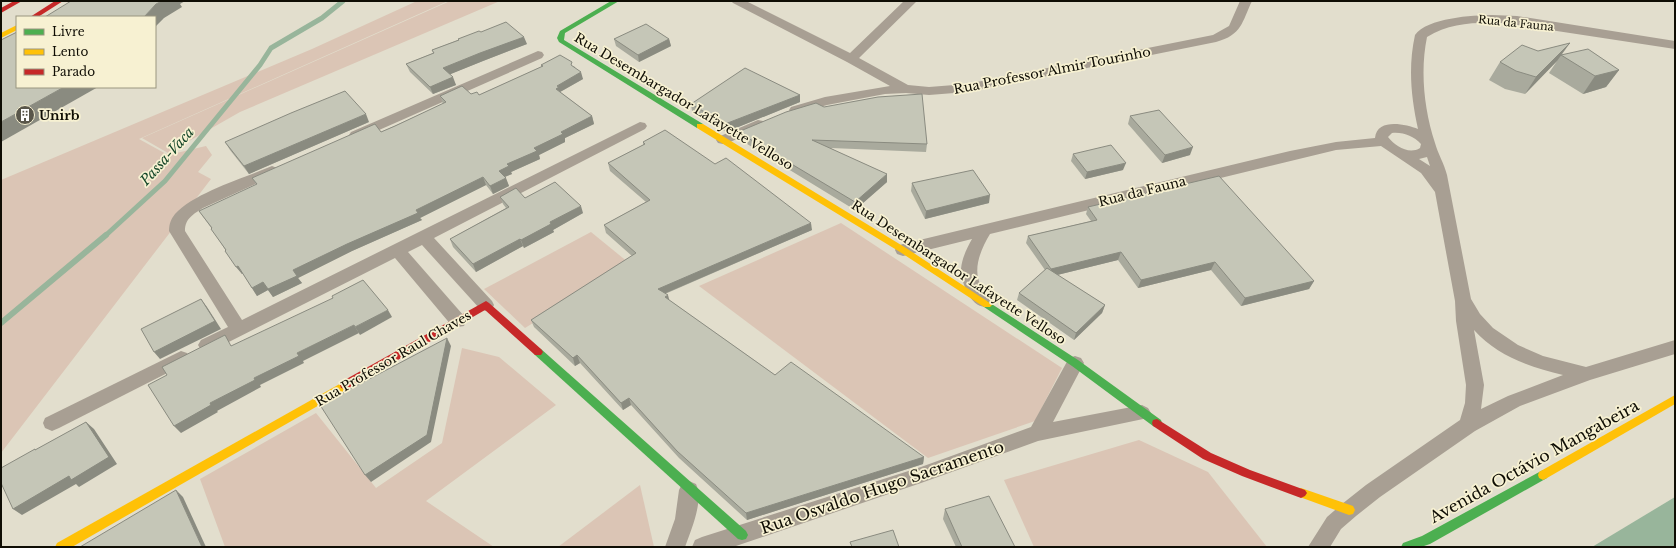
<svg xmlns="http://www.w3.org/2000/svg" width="1676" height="548" viewBox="0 0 1676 548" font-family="'Libre Baskerville',serif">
	<rect width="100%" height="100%" fill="#e2decd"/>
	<g fill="#dbc5b5">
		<path d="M417 1H448L139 139 168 155 206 146 212 155 198 172 211 179 1 453V180L312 49Z"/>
		<path d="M450 1H500L240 112 168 153 142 138Z"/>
		<path d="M841 223 1062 368 1035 421 928 458 699 286Z"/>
		<path d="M591 232 629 263 525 328 484 289Z"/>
		<path d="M462 348 499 357 556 405 426 501 494 547H225L200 479 316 413 376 488 442 443Z"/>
		<path d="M1139 440 1208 472 1267 547H1034L1004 480Z"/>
		<path d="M640 485 654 547H558Z"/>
	</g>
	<path fill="#98b59b" d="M1675 497V547H1592Z"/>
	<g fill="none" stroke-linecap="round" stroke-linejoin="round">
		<path stroke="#98b59b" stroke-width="5" d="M105 236 165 181 260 65 271 48 322 18 343 1"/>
		<path stroke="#98b59b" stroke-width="6" d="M1 323 106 235"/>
		<g fill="#a89f93" fill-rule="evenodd">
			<path d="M731 1H746L850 53 904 1H917L859 58 908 85 929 87 967 84 1213 35 1229 26 1240 1H1252C1242 22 1242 35 1216 42L967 92 929 95 906 93 885 94 827 105 796 114 791 113 789 110 791 107 825 97 890 86 847 62 733 3Z"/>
			<path d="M1492 15 1517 16 1675 41V49L1505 23C1477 22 1451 22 1427 37 1420 71 1424 109 1435 143 1438 154 1444 163 1447 175L1471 299 1480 314 1493 328 1518 345 1543 356 1586 367 1675 340V354L1590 380 1520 406 1475 431 1380 497 1356 516 1341 529 1330 547H1308L1327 517 1342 504 1366 485 1460 420 1465 403 1466 385 1456 321 1455 301 1435 192 1421 173 1381 146 1336 150 990 234C981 249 972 269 981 286 984 292 989 296 992 302L990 306C972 312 961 283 961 269 962 258 967 248 972 239L903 256 897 254 895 250 897 246 903 244 1290 151 1336 142 1375 138C1377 118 1405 124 1418 129 1411 97 1408 67 1415 35 1427 18 1473 15 1492 15ZM1392 133C1404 132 1413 136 1421 144L1420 148C1409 155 1395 146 1388 137ZM1427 157 1430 166 1419 159ZM1474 330C1497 356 1530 367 1563 375L1508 396 1481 409 1484 385Z"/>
			<path d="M538 51 542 52 544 55 542 58 361 138 356 139 351 138 349 135 351 132Z"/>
			<path d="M758 120 763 121 765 124 763 127 728 143 723 144 718 143 716 140 718 137Z"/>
			<path d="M640 122 645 123 647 126 645 129 434 238 492 301 494 305 492 309 486 311 480 309 422 245 408 252 464 316 466 321 464 326 458 327 452 326 395 258 213 350 207 352 201 350 198 345 201 340 228 327 169 231C169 224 171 219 175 214 194 193 241 179 267 168L272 166 277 168 279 171 277 174 203 208C194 214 185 218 185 231L242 320Z"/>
			<path d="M181 351 187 353 190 358 187 363 59 428 52 431 45 428 43 423 45 418Z"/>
			<path d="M1075 356 1081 358 1084 363 1053 422 1142 405 1148 408 1151 413 1148 418 1038 441 921 483 733 547H692L695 540 702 537 921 467 1031 427 1069 358Z"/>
			<path d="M689 481 696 484C704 501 691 530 685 547H665L675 519 679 490 682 484Z"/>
		</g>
		<g fill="#4caf50" fill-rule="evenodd">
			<path d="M611 1H619L565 33 564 40 703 124V128H697L559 42 557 38 560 31Z"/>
			<path d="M987 301 1078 360 1161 420 1162 423 1161 426 1157 427 1153 426 1072 366 984 307 982 305 984 303Z"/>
			<path d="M538 348 541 349 746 531 748 535 746 539 742 540 738 539 535 355 533 352 535 349Z"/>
			<path d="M1543 470 1547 472 1548 475 1547 478 1430 544 1421 547H1401L1403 543 1422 536Z"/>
		</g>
		<g fill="#ffc107" fill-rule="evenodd">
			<path d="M17 25V30L1 38V33Z"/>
			<path d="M697 124H703L906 248 990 303 992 305 990 307H984L900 252 697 128Z"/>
			<path d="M345 381 349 382 350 385 349 388 72 547H55L57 543Z"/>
			<path d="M1675 395V404L1547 478 1543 480 1539 478 1538 475 1539 472Z"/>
			<path d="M1301 488 1353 506 1355 510 1353 514 1349 515 1297 496 1295 493 1297 490Z"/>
		</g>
		<g fill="#c62828" fill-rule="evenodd">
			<path d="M14 1H22L1 13V8Z"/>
			<path d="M55 1H63L38 17H30Z"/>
			<path d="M486 301 489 303 541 349 543 352 541 355H535L485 310 349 388 345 389 341 388 340 385 341 382Z"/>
			<path d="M1157 419 1211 453 1250 470 1305 490 1307 493 1305 496 1301 498 1242 476 1203 459 1153 426 1152 423 1153 420Z"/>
		</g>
	</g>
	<g fill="#a9aa9d">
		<path d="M481 32 527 44 483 61 450 74 456 85 433 94 410 72 406 64 433 53 432 50 458 40V39Z"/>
		<path d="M614 39H669L671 46 639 62 616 46Z"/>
		<path d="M1538 51 1561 55 1619 70 1606 87 1583 94 1549 73 1557 61 1525 94 1505 89 1489 80 1500 62Z"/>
		<path d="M541 65 574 66 583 79 560 92 592 116 594 124 565 138V142L539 155 540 159 511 172 512 174 505 177 509 186 493 194 486 185 420 218 422 220 352 251 298 278 302 283 273 297 268 290 257 296 243 274H242L225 251H226L212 229 199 211 257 185 252 178 381 132 443 104 440 96 471 94 479 95 541 67Z"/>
		<path d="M800 95V102L726 132 692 111 691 104Z"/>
		<path d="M1130 116 1190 155 1162 163 1128 124Z"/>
		<path d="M369 122 249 174 230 150 225 142Z"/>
		<path d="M738 132 927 144 926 152 831 148 887 182 855 210 739 139Z"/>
		<path d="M643 142 812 230 665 294 669 300 775 375 924 457 923 464 747 520 679 458 631 405 623 410 580 363 575 366 534 327 531 320 632 256 606 233 604 225 646 202 610 171 608 163 643 145Z"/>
		<path d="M1073 154 1123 170 1085 179 1071 161Z"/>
		<path d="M912 183 989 203 925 219 911 191Z"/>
		<path d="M500 197 525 198 583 213 553 230 554 232 524 248 523 246 476 272 453 247 450 239 506 208 503 204Z"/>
		<path d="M1088 207 1314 281 1309 289 1241 306 1211 270 1138 288 1118 260 1057 275 1105 305 1102 313 1074 340 1017 300 1019 293 1045 270 1026 243 1028 236 1091 221 1086 214Z"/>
		<path d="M945 509 1015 547H956L943 519Z"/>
	</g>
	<g fill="#8a8b80">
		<path d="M162 1H185L180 4 182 7 164 18 155 27V17H144L156 4Z"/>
		<path d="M524 37 527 44 483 61 446 76 443 68 480 53Z"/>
		<path d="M669 39 671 46 639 62 638 55Z"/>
		<path d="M1570 43 1557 61 1525 94 1536 77Z"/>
		<path d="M1619 70 1606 87 1583 94 1595 76Z"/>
		<path d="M581 72 583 79 560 92 556 89 557 86Z"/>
		<path d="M453 77 456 85 433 94 430 87Z"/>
		<path d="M64 87H98L1 142V122Z"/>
		<path d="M800 95V102L726 132 725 124Z"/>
		<path d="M366 114 369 122 249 174 244 166Z"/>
		<path d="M592 116 594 124 565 138V142L539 155 540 159 511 172 512 174 502 178 499 171 507 164 561 132Z"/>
		<path d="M1193 147 1190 155 1162 163 1165 155Z"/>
		<path d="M1126 163 1123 170 1085 179 1087 172Z"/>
		<path d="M887 174V182L855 210V202Z"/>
		<path d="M483 177 486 185 420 218 422 220 352 251 298 278 302 283 273 297 268 290 257 296 252 288 263 282 293 270Z"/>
		<path d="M506 178 509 186 493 194 490 186Z"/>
		<path d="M990 195 989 203 925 219 926 211Z"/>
		<path d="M581 206 583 213 553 230 554 232 524 248 521 240 550 222Z"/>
		<path d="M811 223 812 230 659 296 658 289Z"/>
		<path d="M520 239 523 246 476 272 473 264Z"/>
		<path d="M1121 252 1118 260 1049 277 1051 269Z"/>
		<path d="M1215 262 1211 270 1138 288 1141 280Z"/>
		<path d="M238 266 243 274H242L236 267Z"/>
		<path d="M1314 281 1309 289 1241 306 1245 298Z"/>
		<path d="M668 295 670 303 665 297Z"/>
		<path d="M201 299 207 307 221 329 160 359 154 352Z"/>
		<path d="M1105 305 1102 313 1074 340 1076 333Z"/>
		<path d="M388 310 392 317 360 335 355 327Z"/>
		<path d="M354 325 359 333 303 361 304 363 260 385 261 387 217 411 218 412 181 433 174 426 210 403 254 378 297 353Z"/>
		<path d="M447 338 451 346 431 442 371 482 365 475Z"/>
		<path d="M577 355 580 363 575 366 573 358Z"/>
		<path d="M629 398 631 405 623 410 621 403Z"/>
		<path d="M86 422 94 429 117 464 79 487 76 484 22 515 13 509Z"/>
		<path d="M924 457 923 464 747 520 746 513Z"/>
		<path d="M176 490 183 497 206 547H202Z"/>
	</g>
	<g fill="#c5c6b7" stroke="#8a8b80">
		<path d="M71 1H162L156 4 144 17H45Z"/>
		<path d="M506 22 524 37 480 53 443 68 453 77 430 87 406 64 434 53 432 50 459 40 458 39 479 31 481 32Z"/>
		<path d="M646 24 669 39 638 55 614 39Z"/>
		<path d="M17 32V87H64L1 122V40Z"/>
		<path d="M1570 43 1536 77 1516 71 1500 62 1522 45 1538 51Z"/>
		<path d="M1588 49 1619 70 1595 76 1561 55Z"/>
		<path d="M560 55 572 62 571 65 581 72 557 86 559 87 556 89 592 116 561 132 563 134 534 148 537 151 507 164 509 166 499 171 506 178 490 186 483 177 416 210 418 213 347 244 293 270 297 276 268 289 263 282 252 288 238 266 236 267 225 251 226 250 211 229 212 228 199 211 257 184 252 178 375 124 381 132 395 126 446 102 440 96 462 86 471 94 477 92 479 95 543 66 541 65Z"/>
		<path d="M745 68 800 95 725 124 691 104Z"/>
		<path d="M345 91 366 114 244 166 225 142 291 113Z"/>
		<path d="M922 94 927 144 812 140 887 174 855 202 738 132 786 112 816 103 824 107 878 97Z"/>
		<path d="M1159 110 1193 147 1165 155 1130 116Z"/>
		<path d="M665 130 715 164 726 158 811 223 658 289 668 295 665 297 775 375 791 362 924 457 746 513 677 451 629 398 621 403 577 355 573 358 531 320 636 253 604 225 650 200 608 163 645 144 643 142Z"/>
		<path d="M1111 145 1126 163 1087 172 1073 154Z"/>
		<path d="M973 170 990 195 926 211 912 183Z"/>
		<path d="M1219 176 1314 281 1245 298 1215 262 1141 280 1121 252 1051 269 1028 236 1097 220 1088 207Z"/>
		<path d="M555 182 581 206 550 222 551 224 521 240 520 239 473 264 450 239 509 207 500 197 516 188 525 198Z"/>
		<path d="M1047 268 1105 305 1076 333 1019 293Z"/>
		<path d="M363 280 388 310 355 327 354 325 297 353 299 356 254 378 255 380 210 403 211 405 174 426 148 385 167 375 162 367 225 335 231 346 333 298 332 296Z"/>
		<path d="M201 299 215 321 154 352 141 329Z"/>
		<path d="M447 338 427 435 365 475 320 405Z"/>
		<path d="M86 422 109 457 71 480 69 476 13 509 1 483V468L35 449V450Z"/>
		<path d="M176 490 202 547H80Z"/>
		<path d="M989 496 1015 547H962L945 509Z"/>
		<path d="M893 530 899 547H852L850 542Z"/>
	</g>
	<defs>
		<symbol id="building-disc" viewBox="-11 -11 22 22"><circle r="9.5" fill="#59564a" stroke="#f7f1d2"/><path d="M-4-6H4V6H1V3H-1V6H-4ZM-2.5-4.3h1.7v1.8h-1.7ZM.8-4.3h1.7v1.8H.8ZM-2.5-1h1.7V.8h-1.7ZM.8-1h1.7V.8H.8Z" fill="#fff"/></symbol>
	</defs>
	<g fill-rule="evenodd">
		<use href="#building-disc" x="14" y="104" width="22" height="22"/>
	</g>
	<g text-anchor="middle" stroke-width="3.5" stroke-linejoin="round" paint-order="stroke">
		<g font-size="11" fill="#0f0d04" stroke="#f7f1d2">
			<text transform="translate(1516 23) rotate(6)" y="4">Rua da Fauna</text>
		</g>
		<g font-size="13" fill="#0f0d04" stroke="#f7f1d2">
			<text transform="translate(1052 70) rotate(-11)" y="5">Rua Professor Almir Tourinho</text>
			<text transform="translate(684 101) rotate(31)" y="5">Rua Desembargador Lafayette Velloso</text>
			<text transform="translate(1142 191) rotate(-14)" y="5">Rua da Fauna</text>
			<text transform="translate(959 272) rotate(33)" y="5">Rua Desembargador Lafayette Velloso</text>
			<text transform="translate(393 358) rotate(-30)" y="5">Rua Professor Raul Chaves</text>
		</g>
		<g font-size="13" font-weight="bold" fill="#0f0d04" stroke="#f7f1d2" text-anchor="start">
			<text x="39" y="120">Unirb</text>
		</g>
		<g font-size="14" font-style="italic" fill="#144628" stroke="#f7f1d2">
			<text transform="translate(167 156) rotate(-48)" y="5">Passa-Vaca</text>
		</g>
		<g font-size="16" fill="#0f0d04" stroke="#f7f1d2">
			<text transform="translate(1534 461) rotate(-29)" y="6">Avenida Octávio Mangabeira</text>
			<text transform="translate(882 487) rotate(-19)" y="6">Rua Osvaldo Hugo Sacramento</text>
		</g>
	</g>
	<rect width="1676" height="548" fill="none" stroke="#0f0d04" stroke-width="4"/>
	<rect x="16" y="16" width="140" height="72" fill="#f7f1d2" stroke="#9a9680"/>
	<rect x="24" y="29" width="20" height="6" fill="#4caf50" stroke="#9a9680"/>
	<text x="52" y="36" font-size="12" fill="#0f0d04">Livre</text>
	<rect x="24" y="49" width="20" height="6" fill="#ffc107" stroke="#9a9680"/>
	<text x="52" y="56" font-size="12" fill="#0f0d04">Lento</text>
	<rect x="24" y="69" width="20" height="6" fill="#c62828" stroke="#9a9680"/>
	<text x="52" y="76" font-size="12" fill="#0f0d04">Parado</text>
</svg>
